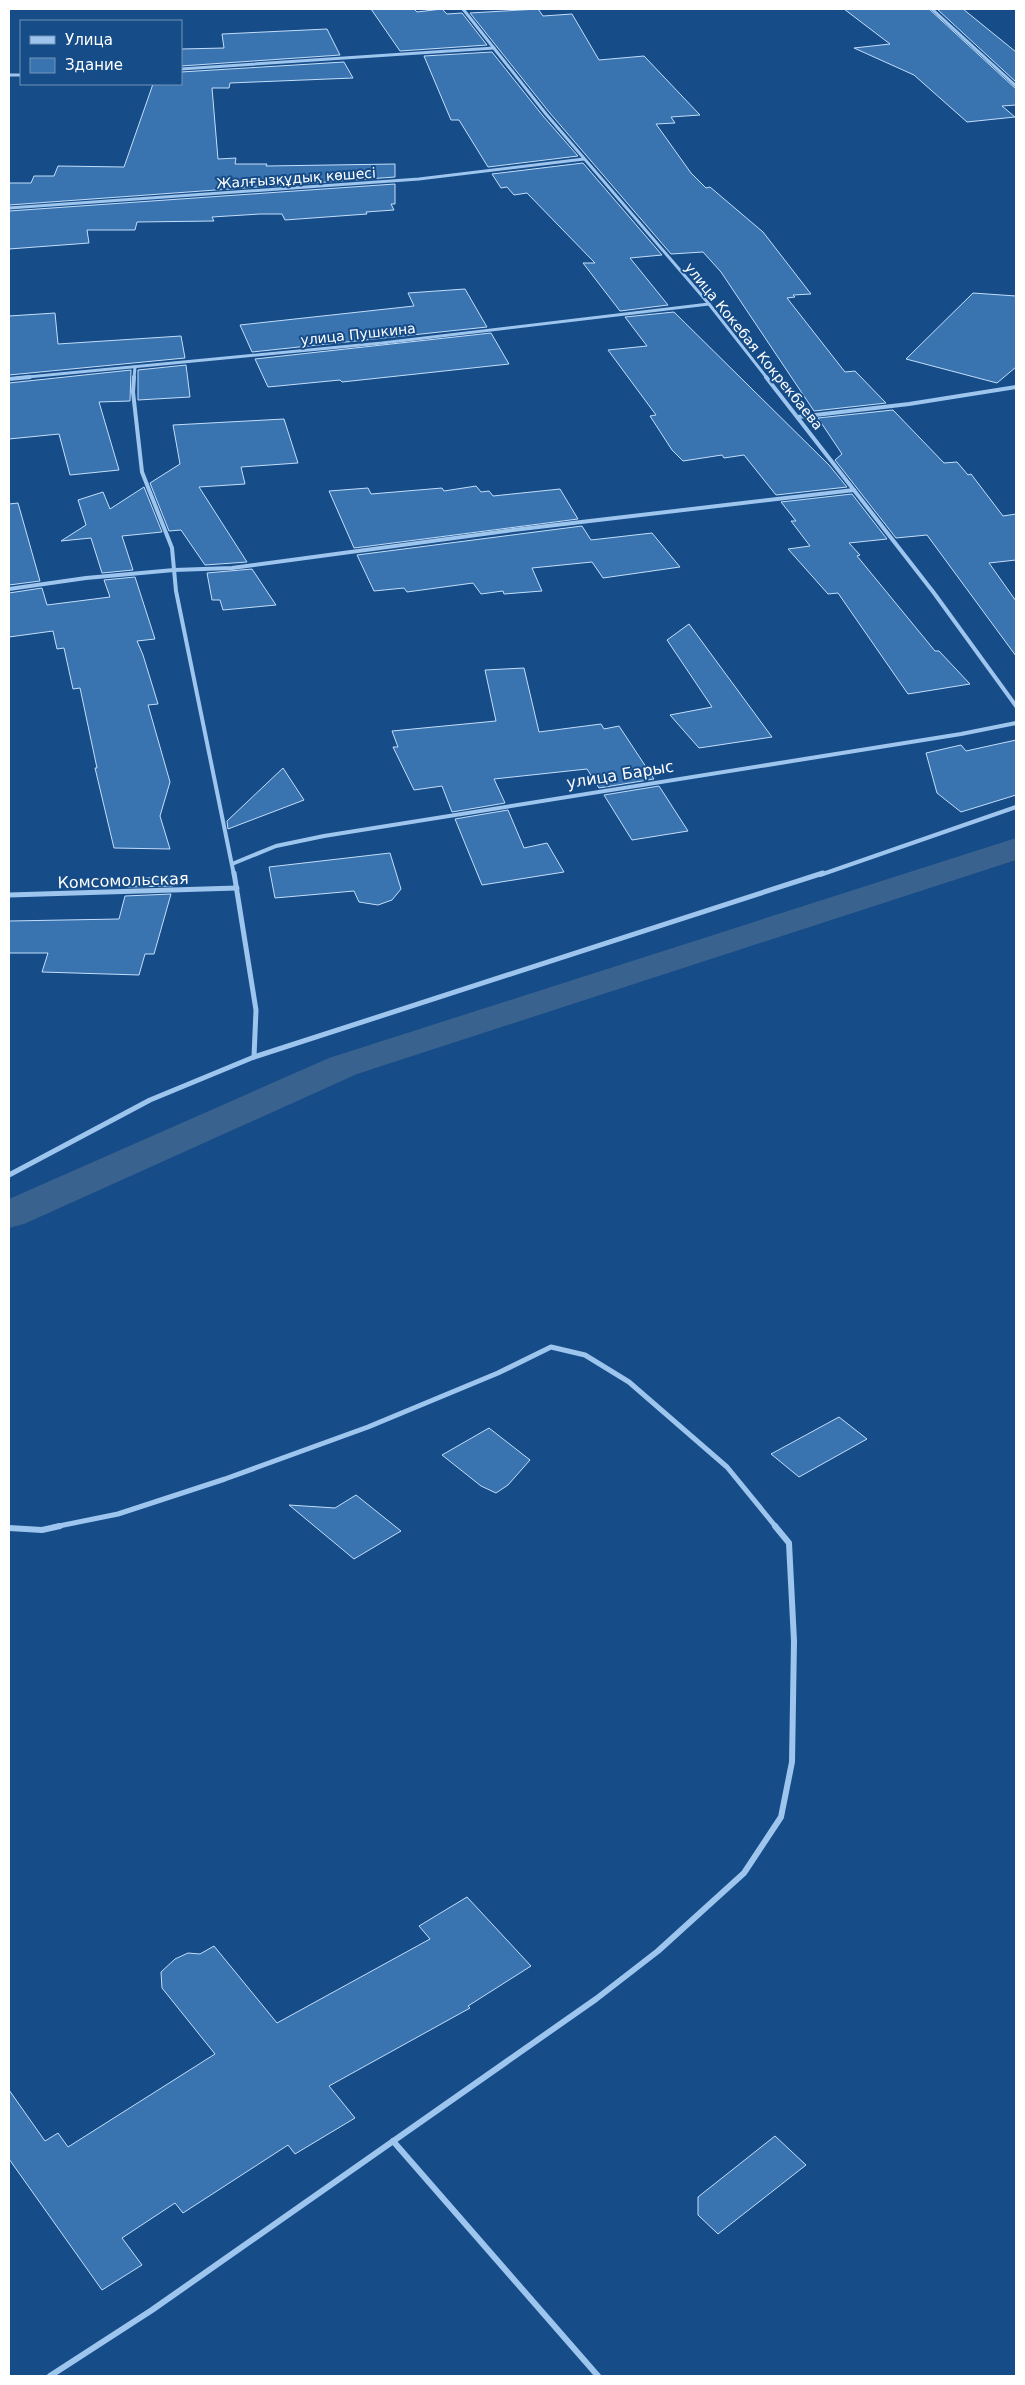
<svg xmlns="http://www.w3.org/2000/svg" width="1025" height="2385" viewBox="0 0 1025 2385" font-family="'DejaVu Sans',sans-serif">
	<rect width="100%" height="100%" fill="#164c88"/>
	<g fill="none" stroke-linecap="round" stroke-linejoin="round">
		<path fill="#39628e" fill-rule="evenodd" d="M1016 838V860L357 1074 24 1224 9 1228V1199L329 1058Z"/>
	</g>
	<g fill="#3a74b0" stroke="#c3defa">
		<path d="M371 9H414L417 12 442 9 447 14 462 13 487 45 400 51Z"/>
		<path d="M538 9 543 16 572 14 599 60 644 56 700 115 671 117 675 123 656 124 691 173 706 188 710 187 763 232 811 294 793 295 795 297 787 298 845 372 855 371 886 403 814 411 721 272 703 252 671 254 549 112 470 13Z"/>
		<path d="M844 9H929L1016 89V105L1002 106 1015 117 967 122 914 75 854 48 890 44Z"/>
		<path d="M937 9H963L1016 52V82Z"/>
		<path d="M327 29 340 55 181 66V49L224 48 222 34Z"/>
		<path d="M492 52 543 116 578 156 488 167 459 120H451L424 56Z"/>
		<path d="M344 62 353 78 230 83 229 88H212L218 159 236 158 235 164H267L266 166 395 164V177L9 205V183H31L34 176H54L58 166 124 167 153 84H181V72Z"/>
		<path d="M583 163 662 255 630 258 668 305 620 311 583 263H595L527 193 514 195 507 187 501 188 492 174Z"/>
		<path d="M395 184V204H391L394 210 366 212 367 214 285 220 282 214H260L212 217 214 221 137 222 135 230H87L89 243 9 249V211Z"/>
		<path d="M465 289 487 327 252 352 240 325 414 306 408 293Z"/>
		<path d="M973 293 1016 296V367L997 383 906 359Z"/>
		<path d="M674 312 829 465 847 487 776 495 744 455 724 458 722 455 683 461 672 450 650 416 656 415 608 350 647 346 625 317Z"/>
		<path d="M55 313 58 344 181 336 185 358 9 375V316Z"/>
		<path d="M491 333 509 364 342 382 340 380 268 387 255 359Z"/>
		<path d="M186 365 190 397 138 400V370Z"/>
		<path d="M131 370 130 401 99 402 119 470 70 475 59 434 9 439V383Z"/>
		<path d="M893 410 944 463 957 462 968 475 971 474 1003 516 1016 514V560L989 563 1016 601V656L927 535 896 538 835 460 842 454 818 418Z"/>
		<path d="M284 419 298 463 241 467 245 484 199 487 247 562 205 565 181 530 169 531 150 483 180 464 173 425Z"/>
		<path d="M476 486 481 492 489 491 493 496 560 489 578 519 354 548 329 491 368 488 371 494 442 488 444 491Z"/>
		<path d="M144 487 162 532 122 536 133 570 102 573 91 538 61 541 86 525 78 500 103 492 110 509Z"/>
		<path d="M852 494 887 539 849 543 860 555 857 556 935 651H939L970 684 908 694 838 593 828 594 788 549 810 546 791 521H796L781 502Z"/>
		<path d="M18 503 40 581 9 585V504Z"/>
		<path d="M582 526 591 540 652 533 680 567 603 578 592 562 532 568 542 591 504 594 503 591 481 594 473 583 407 592 404 588 374 591 357 555Z"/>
		<path d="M252 569 276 605 223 610 220 600H212L207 573Z"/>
		<path d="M135 577 155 639 137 641 143 655 158 704 148 705 170 782 160 816 170 849 114 848 95 768H97L80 688 73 689 64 648 57 649 53 631 9 637V593L42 588 47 605 110 597 104 580Z"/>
		<path d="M689 624 772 737 699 748 670 715 712 707 667 640Z"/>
		<path d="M524 668 539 732 601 724 604 729 619 726 654 779 599 788 587 769 494 779 505 803 452 812 442 786 414 790 393 747H398L392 731 496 721 485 670Z"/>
		<path d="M1016 740V795L961 812 937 793 926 753 961 745 966 751Z"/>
		<path d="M283 768 304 800 228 829 227 821Z"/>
		<path d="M659 786 688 831 632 840 604 795Z"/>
		<path d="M508 810 524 848 547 843 564 872 482 885 455 819Z"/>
		<path d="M390 853 401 889 392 900 378 905 359 902 354 891 275 898 269 867Z"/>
		<path d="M176 875 173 886 128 887 130 880Z"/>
		<path d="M171 894 154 954H145L139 975 42 972 48 953H9V921L119 919 125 896Z"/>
		<path d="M839 1417 867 1439 799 1477 771 1454Z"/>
		<path d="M489 1428 530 1460 508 1485 496 1493 481 1486 442 1455Z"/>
		<path d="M356 1495 401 1531 354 1559 289 1505 335 1508Z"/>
		<path d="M467 1897 531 1966 468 2006 470 2008 329 2086 355 2118 295 2154 288 2145 183 2213 175 2203 122 2238 142 2265 102 2290 9 2159V2090L45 2141 58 2133 68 2147 215 2054 162 1988 161 1972 175 1959 188 1953 200 1954 214 1946 277 2023 430 1939 419 1926Z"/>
		<path d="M775 2136 806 2165 718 2234 698 2215V2197Z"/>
	</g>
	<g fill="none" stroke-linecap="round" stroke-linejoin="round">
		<g stroke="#9dc5ee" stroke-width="3">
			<path d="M463 9 546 114 709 304 767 378"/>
			<path d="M932 9 1016 86"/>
			<path d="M181 69 494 48"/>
			<path d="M9 75H21"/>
			<path d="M9 208 419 179 584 159"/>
			<path d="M17 378 382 343 709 304"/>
			<path d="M134 378 135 367"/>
		</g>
		<g stroke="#9dc5ee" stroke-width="4">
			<path d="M134 377 133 392 142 472 172 548 176 591 234 875"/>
			<path d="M766 377 934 593 1016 706"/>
			<path d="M9 379 30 377"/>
			<path d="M798 417 909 404 1016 387"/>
			<path d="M9 589 86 578 174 570 232 568 513 530 854 490"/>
			<path d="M232 864 276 846 324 836 961 734 1016 723"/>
			<path d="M820 875 1016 807"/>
		</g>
		<g stroke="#9dc5ee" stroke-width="5">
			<path d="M234 873 256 1010 254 1057"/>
			<path d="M9 895 237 888"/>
			<path d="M9 1175 150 1100 254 1057 823 873"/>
			<path d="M54 1527 118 1514 225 1479 368 1427 498 1373 551 1347 585 1355 629 1382 727 1467 776 1527"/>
		</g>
		<g stroke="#9dc5ee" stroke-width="6">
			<path d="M9 1528 42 1530 60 1526"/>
			<path d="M393 2141 598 2376"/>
			<path d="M50 2376 152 2310 596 1999 658 1951 744 1873 781 1817 792 1762 794 1641 789 1543 775 1526"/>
		</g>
	</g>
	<g text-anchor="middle" stroke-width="4" stroke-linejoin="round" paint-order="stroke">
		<g font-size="14" fill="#fff" stroke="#164c88">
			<text transform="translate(296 178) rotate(-4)" y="5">Жалғызқұдық көшесі</text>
			<text transform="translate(358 334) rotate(-6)" y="5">улица Пушкина</text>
			<text transform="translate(754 346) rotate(51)" y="5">улица Кокебая Кокрекбаева</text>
		</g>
		<g font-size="16" fill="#fff" stroke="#164c88">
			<text transform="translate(620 774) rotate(-9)" y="6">улица Барыс</text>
			<text transform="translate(123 880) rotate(-2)" y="6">Комсомольская</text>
		</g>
	</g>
	<rect width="1025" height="2385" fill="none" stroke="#ffffff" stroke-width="20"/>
	<rect x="20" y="20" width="162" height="65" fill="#164c88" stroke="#7394b8"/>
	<rect x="30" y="36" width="25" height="8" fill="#9dc5ee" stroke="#7394b8"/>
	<text x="65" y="45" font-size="15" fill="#ffffff">Улица</text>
	<rect x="30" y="58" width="25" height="15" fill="#3a74b0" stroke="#7394b8"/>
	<text x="65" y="70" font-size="15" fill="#ffffff">Здание</text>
</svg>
